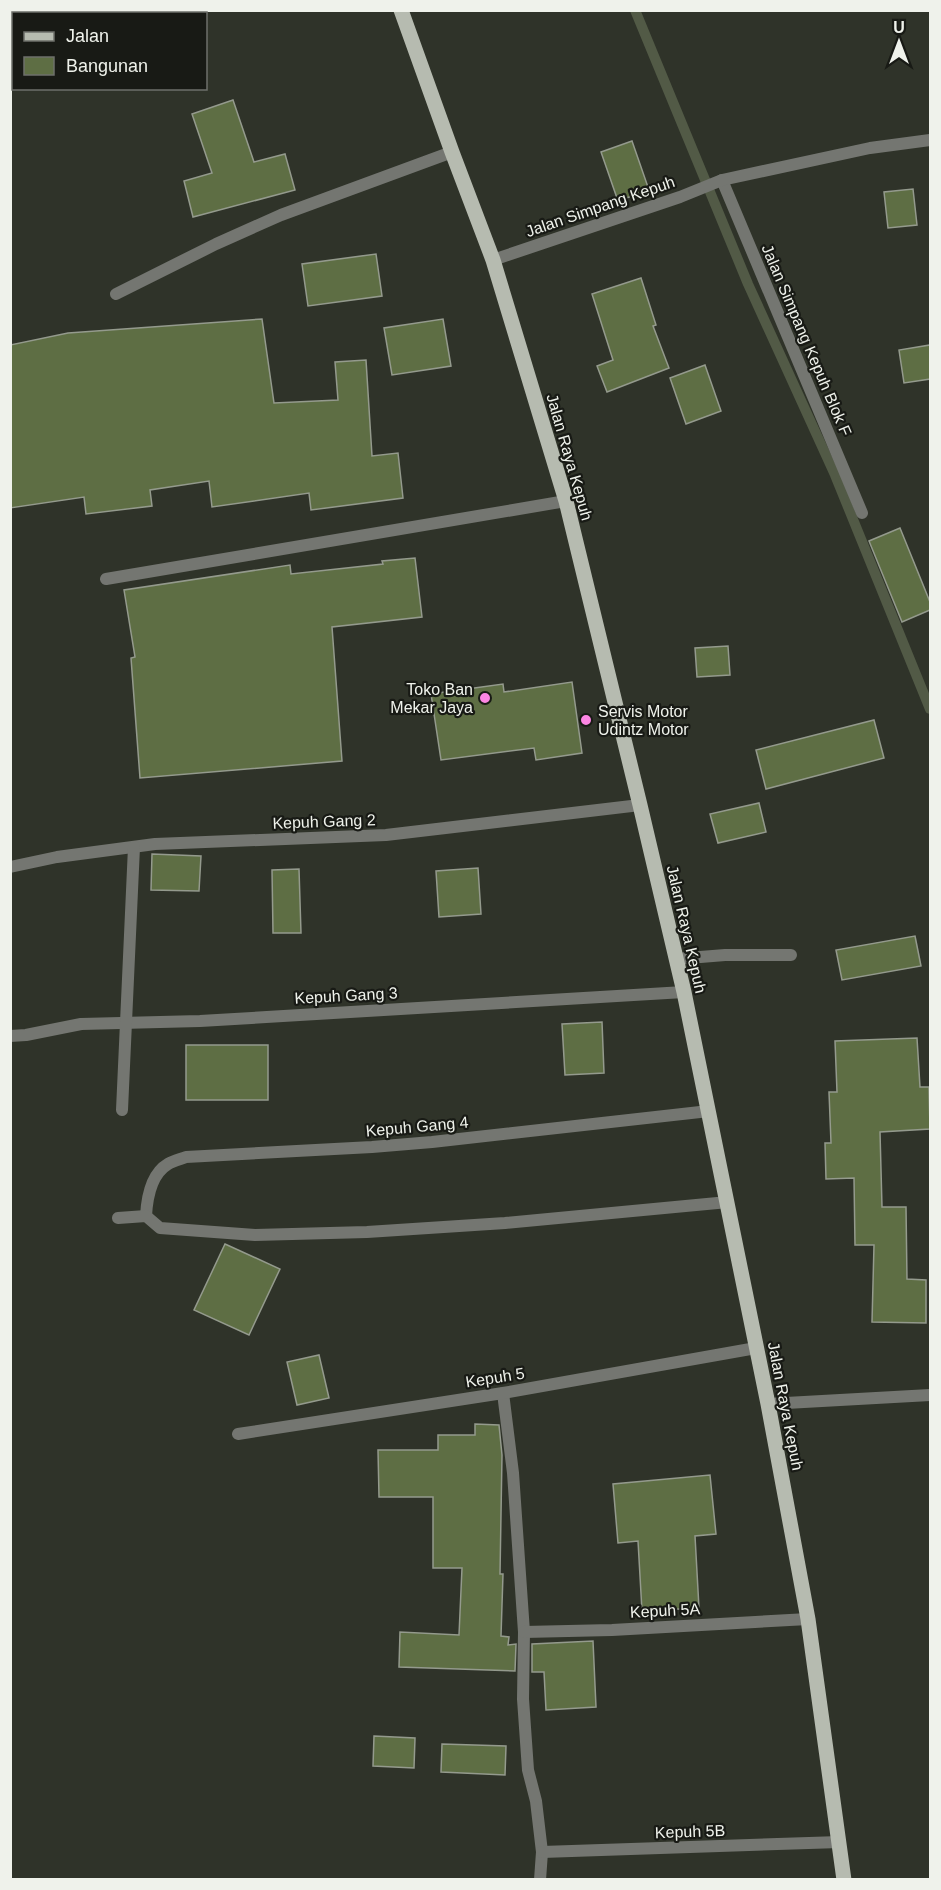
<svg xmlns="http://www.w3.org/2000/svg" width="941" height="1890" viewBox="0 0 941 1890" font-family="Arial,sans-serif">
	<rect width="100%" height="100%" fill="#2f3329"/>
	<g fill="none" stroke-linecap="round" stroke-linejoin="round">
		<path stroke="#525a46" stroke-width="10" d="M635 10 748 284 835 475 930 709"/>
	</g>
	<g fill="#5e6e44" stroke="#949a8d" stroke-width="1.5">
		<path d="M233 100 254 162 285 154 295 190 193 217 184 181 212 173 192 114Z"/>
		<path d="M632 141 649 190 618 201 601 152Z"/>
		<path d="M913 189 917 225 888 228 884 192Z"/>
		<path d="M376 254 382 296 308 306 302 264Z"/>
		<path d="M641 278 656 325 653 326 669 368 607 392 597 366 613 360 592 294Z"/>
		<path d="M262 319 274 403 338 400 335 362 366 360 372 456 398 453 403 498 311 510 309 493 212 507 209 481 150 490 152 506 86 514 84 497 10 508V345L68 333Z"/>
		<path d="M443 319 451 366 392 375 384 328Z"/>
		<path d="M930 345V379L904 383 899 350Z"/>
		<path d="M705 365 721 411 686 424 670 378Z"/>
		<path d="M900 528 930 602V610L902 622 869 541Z"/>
		<path d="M415 558 422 617 332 627 342 761 140 778 131 658 135 657 124 590 290 565 291 574 383 564 382 561Z"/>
		<path d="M728 646 730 675 697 677 695 648Z"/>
		<path d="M572 682 582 753 536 760 534 748 441 760 431 694 503 684 504 692Z"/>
		<path d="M874 720 884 758 766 789 756 750Z"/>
		<path d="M759 803 766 832 718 843 710 814Z"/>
		<path d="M152 854 201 856 199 891 151 890Z"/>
		<path d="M478 868 481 914 439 917 436 871Z"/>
		<path d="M299 869 301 933H273L272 870Z"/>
		<path d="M915 936 921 966 842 980 836 950Z"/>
		<path d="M602 1022 604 1073 565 1075 562 1024Z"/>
		<path d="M917 1038 920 1087H929L930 1129 880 1132 882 1207H906L907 1279 926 1280V1323L872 1322 874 1245H855L854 1178 826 1179 825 1143H831L829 1092H837L835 1041Z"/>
		<rect x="186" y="1045" width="82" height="55"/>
		<path d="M225 1244 280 1269 249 1335 194 1310Z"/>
		<path d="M319 1355 329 1398 297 1405 287 1362Z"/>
		<path d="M475 1424 499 1425 502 1455 500 1574H503L501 1636 509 1637 508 1645 516 1644 515 1671 399 1667 400 1632 459 1635 462 1568H433V1497H379L378 1450H438V1435H475Z"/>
		<path d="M710 1475 716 1534 695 1536 699 1608 642 1611 638 1541 618 1543 613 1484Z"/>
		<path d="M593 1641 596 1707 546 1710 544 1672H532V1644Z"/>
		<path d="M374 1736 415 1738 414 1768 373 1766Z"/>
		<path d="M442 1744 506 1746 505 1775 441 1772Z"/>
	</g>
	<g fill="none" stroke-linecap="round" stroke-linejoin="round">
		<path stroke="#747671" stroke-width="12" d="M676 959 725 955H791"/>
		<g stroke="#747671" stroke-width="12">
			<path d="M722 180 862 513"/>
			<path d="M493 260 680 197 722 180 870 148 930 140"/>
			<path d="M116 294 216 244 281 215 452 152"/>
			<path d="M106 579 566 501"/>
			<path d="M10 867 57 857 155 844 386 835 640 805"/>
			<path d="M10 1036 26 1035 81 1024 200 1021 684 992"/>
			<path d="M122 1110 134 847"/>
			<path d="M146 1216C147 1198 151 1174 168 1164 173 1161 181 1159 186 1157L372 1147 432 1142 709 1111"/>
			<path d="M118 1218 146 1216 160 1228 255 1235 367 1232 505 1223 728 1202"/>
			<path d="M503 1393 513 1473 524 1632 523 1699 528 1770 536 1801 542 1852 540 1880"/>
			<path d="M768 1404 930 1395"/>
			<path d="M238 1434 503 1393 756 1348"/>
			<path d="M524 1632 612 1630 808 1619"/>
			<path d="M542 1852 840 1842"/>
		</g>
		<path stroke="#b6bbb0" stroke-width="15" d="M401 10 452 152 493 260 566 501 640 805 684 992 768 1404 808 1619 844 1880"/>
	</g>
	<g fill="#fc86e3" stroke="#181a15" stroke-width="2">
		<circle cx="485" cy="698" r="6"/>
		<circle cx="586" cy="720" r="6"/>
	</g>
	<g text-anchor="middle" stroke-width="4.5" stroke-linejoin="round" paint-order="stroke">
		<g font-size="16" fill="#eff2eb" stroke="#181a15">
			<text transform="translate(600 206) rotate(-19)" y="6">Jalan Simpang Kepuh</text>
			<text transform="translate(807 340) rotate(67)" y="6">Jalan Simpang Kepuh Blok F</text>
			<text transform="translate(570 457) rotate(74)" y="6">Jalan Raya Kepuh</text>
			<text transform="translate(324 821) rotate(-2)" y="6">Kepuh Gang 2</text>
			<text transform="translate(687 929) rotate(77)" y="6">Jalan Raya Kepuh</text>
			<text transform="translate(346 995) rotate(-3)" y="6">Kepuh Gang 3</text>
			<text transform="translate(417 1126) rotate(-5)" y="6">Kepuh Gang 4</text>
			<text transform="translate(495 1377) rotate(-9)" y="6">Kepuh 5</text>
			<text transform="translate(786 1406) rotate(79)" y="6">Jalan Raya Kepuh</text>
			<text transform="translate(665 1610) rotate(-3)" y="6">Kepuh 5A</text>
			<text transform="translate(690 1831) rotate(-2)" y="6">Kepuh 5B</text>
		</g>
		<g font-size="16" fill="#eff2eb" stroke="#181a15" text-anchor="end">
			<text x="473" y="695">Toko Ban<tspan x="473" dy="18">Mekar Jaya</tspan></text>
			<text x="598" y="717" text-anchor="start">Servis Motor<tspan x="598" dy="18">Udintz Motor</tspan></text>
		</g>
	</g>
	<rect width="941" height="1890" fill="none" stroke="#eff2eb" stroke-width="24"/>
	<rect x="12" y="12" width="195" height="78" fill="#181a15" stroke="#6e706b" stroke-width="1.5"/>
	<rect x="24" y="32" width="30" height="9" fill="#b6bbb0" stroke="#6e706b" stroke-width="1.5"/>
	<text x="66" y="42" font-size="18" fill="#eff2eb">Jalan</text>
	<rect x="24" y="57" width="30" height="18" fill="#5e6e44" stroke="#6e706b" stroke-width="1.5"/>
	<text x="66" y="72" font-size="18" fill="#eff2eb">Bangunan</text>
	<g transform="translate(899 42)" stroke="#181a15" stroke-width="4.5" paint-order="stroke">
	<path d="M0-4.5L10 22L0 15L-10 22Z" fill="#eff2eb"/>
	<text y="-9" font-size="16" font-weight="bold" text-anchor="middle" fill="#eff2eb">U</text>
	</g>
</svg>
